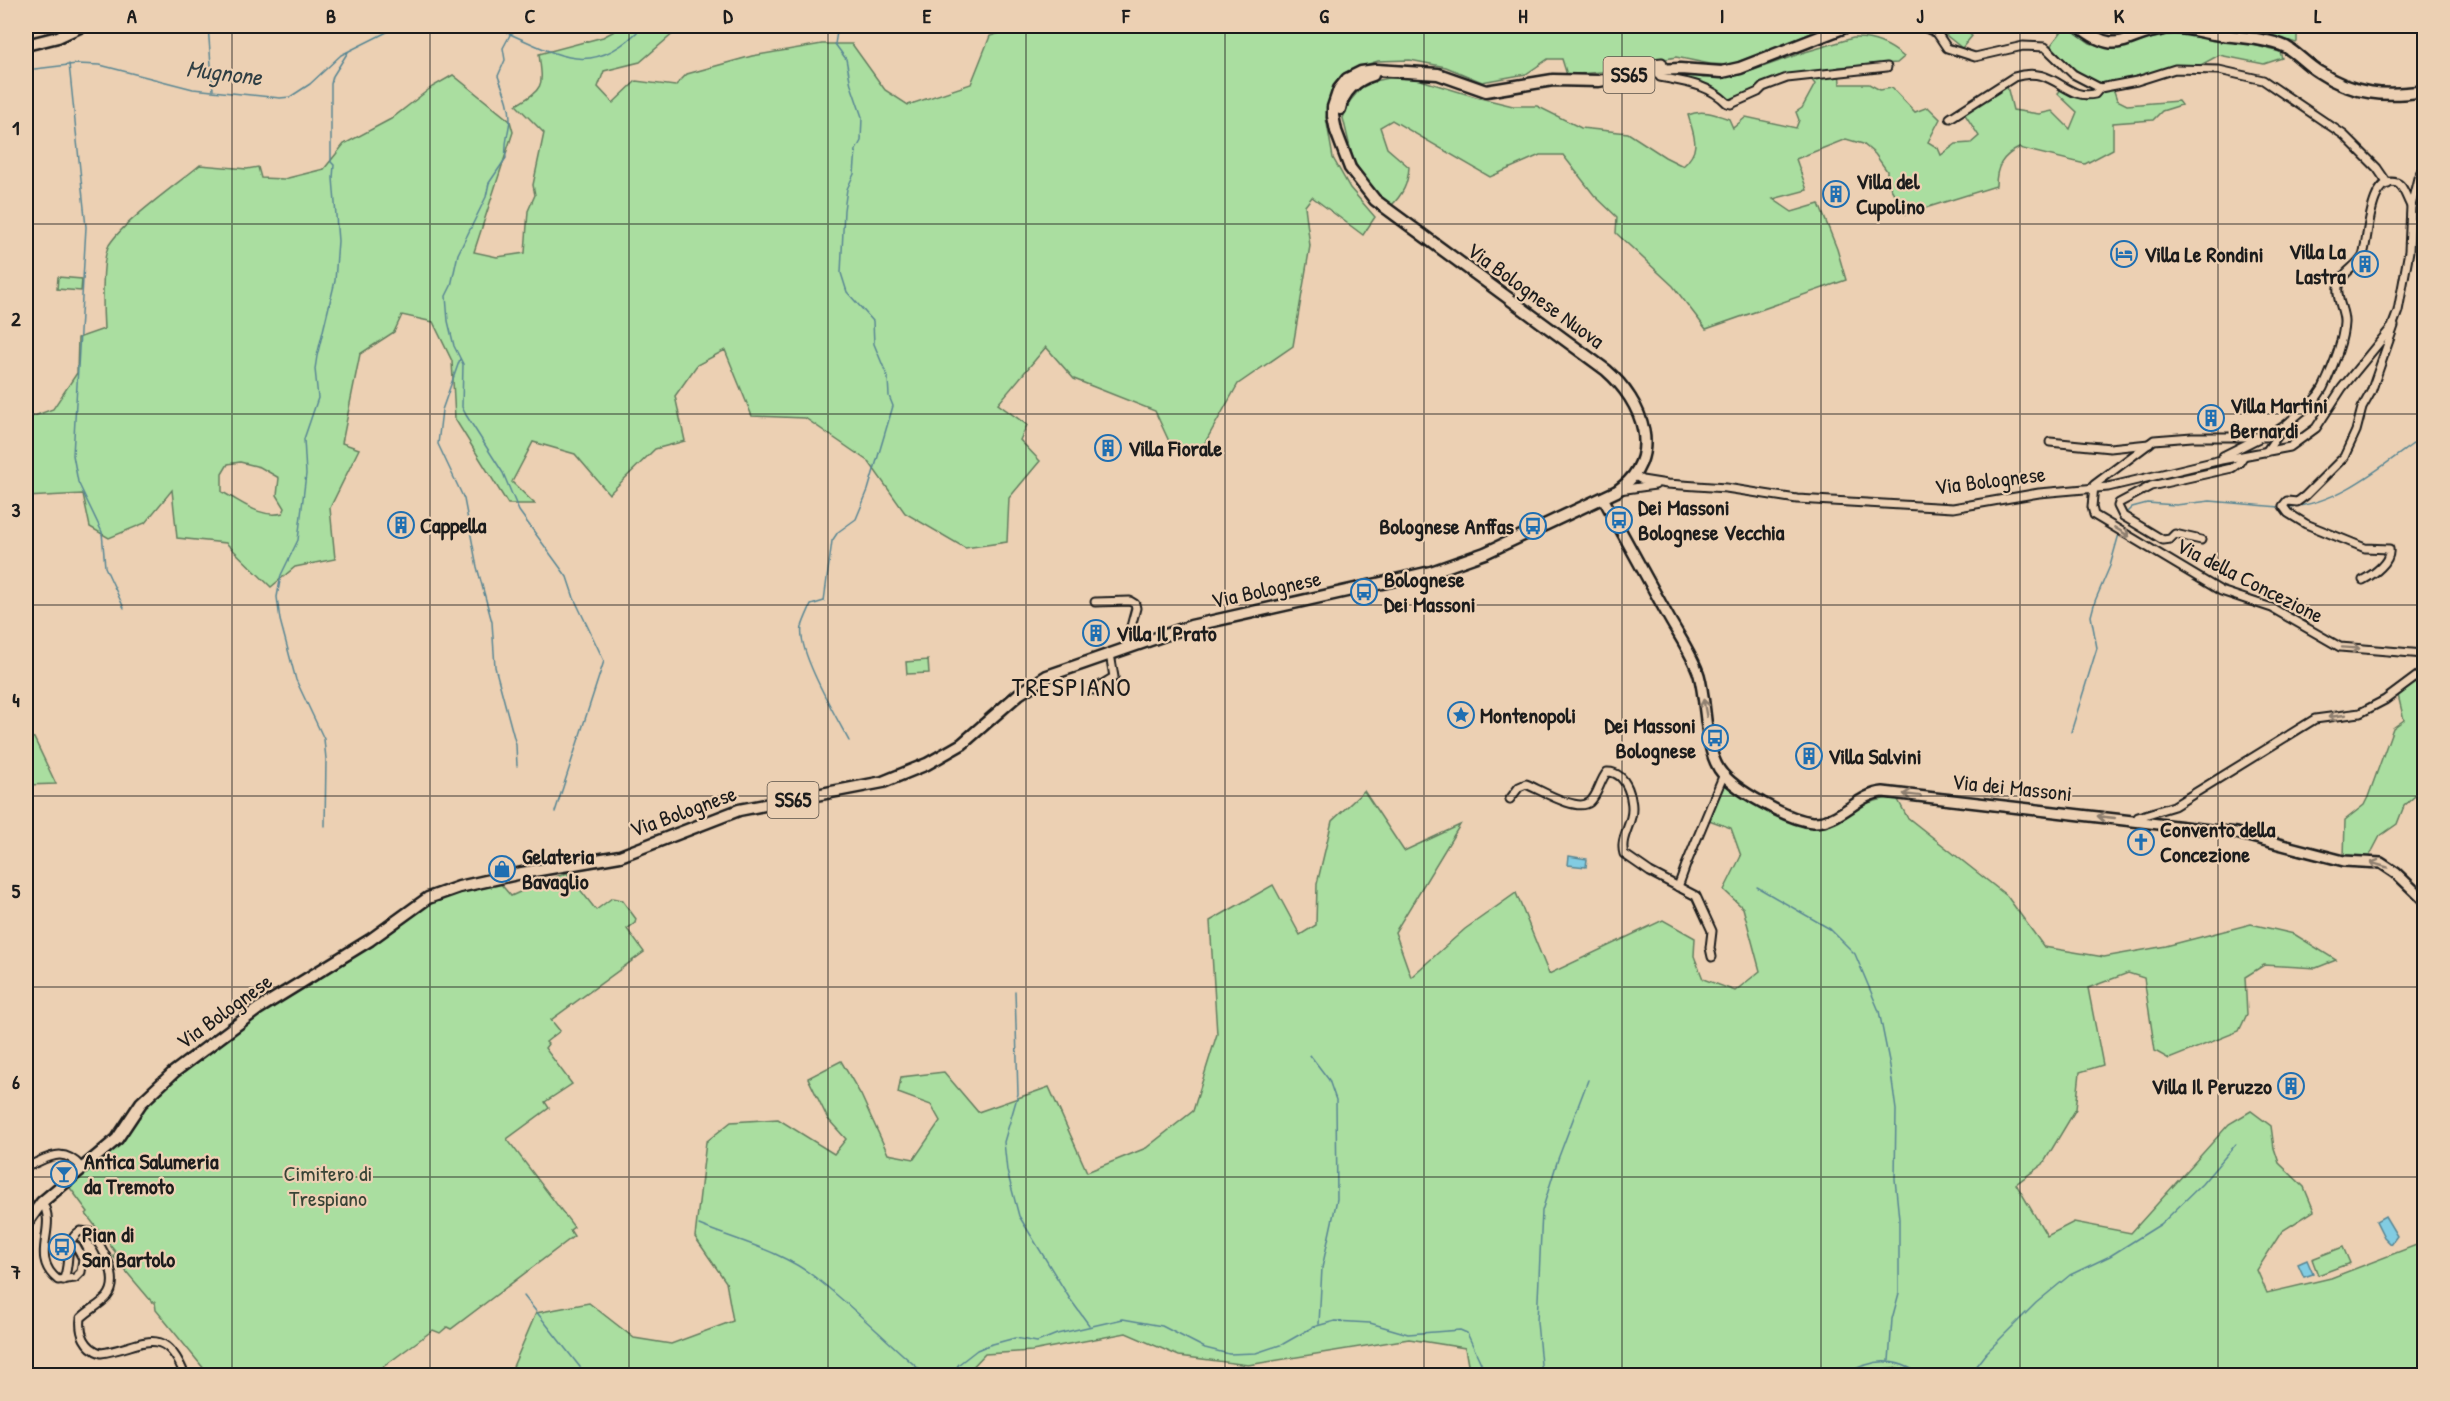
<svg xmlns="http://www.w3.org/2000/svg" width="2450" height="1401" viewBox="0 0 2450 1401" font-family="'Patrick Hand',sans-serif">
	<rect width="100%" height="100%" fill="#ecd0b3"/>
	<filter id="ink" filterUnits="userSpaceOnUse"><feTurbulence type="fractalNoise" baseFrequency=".0167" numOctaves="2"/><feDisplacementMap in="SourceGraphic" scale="12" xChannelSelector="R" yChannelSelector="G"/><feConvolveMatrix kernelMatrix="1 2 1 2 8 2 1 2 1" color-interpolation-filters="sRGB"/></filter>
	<g filter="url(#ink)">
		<g fill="#aadea0" stroke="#637d5e" stroke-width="1.5" fill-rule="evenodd">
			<path d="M624 26H682L640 62 604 71 598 87 613 103 636 81 675 86 687 74 752 56 822 44H852L885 90 908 105 971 84 990 36 1015 29V26H1828L1766 52 1729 65 1710 64 1676 57 1645 63 1635 69 1567 75 1562 59H1548L1526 74 1482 82 1446 67 1410 60 1378 61 1353 69 1336 88 1326 118 1333 158 1350 188 1375 217 1363 235 1312 197 1305 206 1310 246 1293 346 1238 384 1203 446 1173 450 1155 411 1074 379 1046 347 998 404 1027 425 1020 440 1040 461 1009 498 1007 542 965 548 905 513 869 462 805 418 752 416 725 350 697 365 675 396 685 441 655 449 609 494 575 454 533 442 512 482 535 504H508L455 419 452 361 433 322 402 315 394 332 360 354 342 443 359 449 330 508 335 559 295 567 271 587 226 543 177 538 172 490 145 523 109 538 90 527 83 494 26 497V419L53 409 77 373 78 338 104 329C103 312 101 259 109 245 124 221 176 185 200 165L247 169 258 167 261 178 284 179 324 169 344 144 391 119 432 87 453 75 510 121 513 132 474 252 497 257 525 253 528 211 535 195 533 185 544 133 516 105C545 88 543 86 539 54L603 37ZM240 462 260 467 279 478 277 495 285 508 283 513C260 519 241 501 222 492V474L228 464Z"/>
			<path d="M1939 26H1959L1972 36 1962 48 1937 28Z"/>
			<path d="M2066 26 2090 43 2106 48 2177 33 2253 45 2280 52 2282 58 2264 64 2219 55 2199 66H2181L2106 83C2085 83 2064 60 2051 45Z"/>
			<path d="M2210 26H2297V42L2296 43 2287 40Z"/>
			<path d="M1853 38C1873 37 1889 44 1904 57L1897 63 1839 67 1840 84H1869L1880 90 1892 88 1915 112 1928 107 1940 119 1928 142 1938 148 1941 155 1956 144 1971 143 1979 136 1964 113 2007 86 2013 110 2039 114 2052 111 2070 129 2077 112 2058 94 2060 90 2086 100 2113 88 2117 100 2127 105 2178 101 2181 105 2162 111 2153 120 2113 123V149L2085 164 2019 148C2002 156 1996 167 1996 186L1906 214 1887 182V171L1875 154 1863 144 1846 139 1796 159 1807 190 1773 199 1792 212 1819 204 1837 249 1846 280 1706 329 1673 286 1616 233 1617 217 1594 195 1563 155H1540L1490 177 1392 120 1380 127 1387 148 1409 167C1408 184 1403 194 1391 206L1369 185 1353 160 1343 118 1350 101 1361 88 1375 81 1389 78H1414L1476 97 1513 106H1537L1581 128 1628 133 1665 157 1683 166C1702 150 1694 136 1688 115 1702 109 1715 114 1729 119L1733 128 1746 117 1796 128 1799 120 1796 112 1802 108 1815 84 1805 72C1774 78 1759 87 1732 102 1722 100 1715 91 1706 87 1693 79 1678 78 1663 75L1668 73 1684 72 1703 78 1737 76 1805 52Z"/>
			<path d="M58 277 82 279 81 291 57 289Z"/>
			<path d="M928 660 929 673 907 674 906 662Z"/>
			<path d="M2424 677V776L2415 796 2404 806 2397 824 2380 836 2369 857 2344 858 2345 820 2364 805 2368 797 2393 728 2404 720 2398 695Z"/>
			<path d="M26 736 34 738 56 784 26 785Z"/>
			<path d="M1725 779 1757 805 1822 827 1867 803 1896 796 1907 817 2007 896 2044 947 2104 957 2166 946 2251 924 2294 934 2336 960 2316 968 2264 965 2245 977 2247 1014 2239 1031 2169 1059 2155 1051 2144 978 2128 973 2088 988 2103 1065 2080 1072 2076 1109 2043 1164 2016 1184 2047 1236 2074 1222 2131 1233 2229 1124 2251 1111 2271 1126 2274 1148 2279 1163 2304 1187 2314 1211 2282 1231 2257 1270 2267 1293 2331 1278 2424 1242V1375L1907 1376 1898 1368 1857 1373 1856 1376H1470L1465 1348 1409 1339 1248 1365 1179 1356 1126 1333 1032 1351 985 1354 965 1375 509 1376 536 1313 589 1303 634 1338 671 1344 733 1321 726 1282 695 1237 706 1142 731 1122 778 1119 834 1154 846 1139 828 1119 808 1078 841 1061 861 1095 888 1154 914 1159 940 1121 931 1105 898 1093 901 1077 944 1072 978 1112 1049 1087 1087 1172 1146 1148 1193 1111 1217 1034 1210 921 1273 885 1300 935 1316 925 1317 884 1332 821 1364 791 1404 851 1460 825 1395 932 1411 977 1465 929 1516 893 1549 974 1663 920 1695 938 1694 956 1703 979 1735 991 1760 971 1743 908 1724 890 1741 856 1731 828 1709 820Z"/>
			<path d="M567 873 596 910 612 898 622 900 636 919 635 923 627 929 644 952 551 1020 560 1031 546 1042 548 1044 545 1048 572 1084 545 1102 549 1108 507 1139 574 1227 570 1230 574 1236 451 1329 447 1327 440 1333 433 1330 372 1375H209L156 1310 155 1302H152L113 1256 116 1253 86 1214 88 1212 68 1185 122 1140 149 1102 179 1073 283 998 429 902 499 882 511 896 540 883Z"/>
			<path d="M2343 1247 2350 1263 2318 1275 2312 1259Z"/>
		</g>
		<g fill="#82cce2" stroke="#598693" stroke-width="1.5">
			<path d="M1569 856 1587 859 1586 867 1568 865Z"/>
			<path d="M2385 1216 2397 1236 2391 1244 2384 1237 2376 1221Z"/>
			<path d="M2307 1260 2313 1274 2304 1277 2298 1264Z"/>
		</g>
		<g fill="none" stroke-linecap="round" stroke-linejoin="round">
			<g stroke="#598693" stroke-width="1.5">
				<path d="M208 26 213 90"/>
				<path d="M491 26C553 50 588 85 643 26"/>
				<path d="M838 26 835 44 846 59 851 85 862 117 861 141 856 150 854 174 847 189 844 210 841 273 847 292 873 321 874 344 888 378 889 396 893 406 868 490 856 519 838 532 832 541 824 601 811 605C808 612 804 620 802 627 797 651 837 718 849 741"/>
				<path d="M511 33 503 48 505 60 498 76C503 90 510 103 510 119 509 133 504 142 506 158L489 183 486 197 458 254 451 286 446 296 448 321 454 346 463 364 462 407 466 415 503 473 519 511 567 577 574 598 604 661 555 812"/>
				<path d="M69 64 86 227 73 455 78 482 102 532 105 567 124 608"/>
				<path d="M26 70 77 64 100 65 193 89 280 98 290 97 310 84 341 55 399 26"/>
				<path d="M460 359 442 410 438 444 464 499 477 567 492 622 495 667 516 745 517 766"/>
				<path d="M2289 507C2340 504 2384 464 2424 436"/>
				<path d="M2126 513 2132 507 2147 503 2176 505 2210 501 2279 507"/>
				<path d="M2071 732 2097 648 2091 616 2095 601 2110 566 2119 534"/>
				<path d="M325 826 326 759 324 739 296 680 280 620 277 597 281 575 298 540 306 474 304 439 318 398 315 369 317 356 335 281 338 241 333 178 334 165 331 162V84L333 76 348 52"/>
				<path d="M1757 887 1830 929 1855 954 1879 1011 1890 1066 1896 1110 1895 1179 1899 1219V1293L1892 1319 1889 1361"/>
				<path d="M1015 991 1018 1094 1004 1142 1007 1171 1019 1216 1070 1299 1089 1325"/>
				<path d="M1310 1055 1329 1080 1336 1100 1337 1199 1322 1268 1319 1324"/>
				<path d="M699 1225C738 1241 782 1251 816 1278 855 1308 889 1344 927 1376"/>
				<path d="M524 1296 587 1376"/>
				<path d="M1542 1375 1537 1322 1542 1211 1558 1159 1588 1080"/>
				<path d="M951 1376 959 1364 977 1350 989 1345 1015 1338 1037 1342 1057 1334 1123 1319 1162 1326 1205 1348 1229 1354 1256 1353 1283 1344 1313 1327 1335 1321 1370 1323 1408 1334 1460 1330 1467 1333 1487 1376"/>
				<path d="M1541 1376H1545"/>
				<path d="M1835 1376C1871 1363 1888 1352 1923 1376"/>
				<path d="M1968 1376 1986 1353 2036 1303 2070 1275 2110 1256 2161 1224 2202 1184 2236 1144"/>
			</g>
			<defs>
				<g id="street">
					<path d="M1921 26 1937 33 1947 48 1975 57 2023 46 2045 47 2073 74 2100 88 2095 94C2064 101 2055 64 2014 77L1950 118"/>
					<path d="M1655 70 1660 77C1685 82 1708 84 1727 103L1731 104 1758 92 1763 87 1787 78 1887 67"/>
					<path d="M1641 73 1643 64 1662 62 1665 70"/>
					<path d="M2100 88 2137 81 2175 69 2219 70 2263 80 2344 135 2377 168 2388 184"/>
					<path d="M2289 423 2267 437H2192L2154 440 2094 485 2092 507 2094 515 2221 591 2272 608 2340 647 2424 654"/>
					<path d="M2050 442 2110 448 2149 444"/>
					<path d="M2266 452C2273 442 2280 432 2288 423 2301 411 2314 404 2323 388 2332 369 2343 343 2344 323 2345 311 2336 300 2338 287 2341 272 2356 268 2363 255 2368 243 2369 174 2397 183 2404 186 2407 200 2411 206"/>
					<path d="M2223 456 2259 438"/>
					<path d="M1635 476 1642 480 1667 484 1726 488 1797 499 1953 508 2039 493 2108 487 2221 460 2290 447 2316 428 2342 388 2392 327 2398 311 2409 251 2411 206 2418 178 2424 166"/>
					<path d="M1619 490 1655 485"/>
					<path d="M2201 540 2175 534 2170 539 2163 540 2123 516 2118 506 2119 503 2151 486 2232 468 2239 463 2243 457"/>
					<path d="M2363 580C2374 574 2391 562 2389 549L2365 548 2306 524 2288 513 2283 506 2287 501 2297 502 2305 496 2344 457 2356 431 2362 408 2371 392 2394 326"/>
					<path d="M1095 602 1130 601 1135 604 1136 608 1125 649"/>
					<path d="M1093 690 1114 677 1110 654"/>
					<path d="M1510 799 1519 787 1526 784C1539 789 1577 813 1590 802 1598 795 1600 780 1607 772 1627 771 1635 802 1631 817 1628 830 1620 841 1624 854L1650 872 1696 896 1712 931 1710 948 1712 957"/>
					<path d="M2136 820 2138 817 2174 806 2315 719 2360 713 2385 700 2424 671"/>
					<path d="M1678 887 1686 865 1724 774"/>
					<path d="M26 1167C49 1158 62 1145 82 1168"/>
					<path d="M42 1202C59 1228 28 1256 58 1280L75 1278 81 1272 83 1259 76 1246 68 1248"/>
					<path d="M63 1280C72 1264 62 1243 80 1231L90 1232C102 1246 122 1279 107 1297 100 1305 89 1310 81 1318 79 1333 85 1348 101 1353 141 1348 164 1320 185 1376"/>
				</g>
				<path id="secondary" d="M1603 498C1625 538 1647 578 1669 618 1679 636 1693 656 1699 675 1707 703 1704 745 1719 769 1733 790 1789 820 1813 822 1840 823 1858 794 1883 792L2236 833 2344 861 2381 863 2396 873 2424 900"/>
				<g id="primary">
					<path d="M2079 26C2119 58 2123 35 2164 29 2180 26 2197 31 2214 34 2234 37 2268 38 2286 47 2298 54 2307 65 2319 72 2353 95 2386 97 2424 91"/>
					<path d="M26 45 58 37 82 26"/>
					<path d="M1340 109C1343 92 1356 80 1373 75"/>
					<path d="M26 1224 42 1202 117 1139 141 1103 174 1072 258 1009 370 940 428 898 459 887 522 873 620 856 739 810 883 782 927 764 962 744 1019 694 1047 676 1191 626 1431 572 1485 553 1617 491C1665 458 1643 402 1606 370L1375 200 1350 168 1336 131 1333 116V107L1339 89 1347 79 1361 72 1376 70 1438 74 1486 91 1553 80 1599 81 1655 70 1680 69 1722 72 1740 68 1848 26"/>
				</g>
			</defs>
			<use href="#street" stroke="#1c1c1c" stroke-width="11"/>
			<use href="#secondary" stroke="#1c1c1c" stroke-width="14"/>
			<use href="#primary" stroke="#1c1c1c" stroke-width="15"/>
			<use href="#street" stroke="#ecd0b3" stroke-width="7"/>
			<use href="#secondary" stroke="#ecd0b3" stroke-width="9"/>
			<use href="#primary" stroke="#ecd0b3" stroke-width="10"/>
		</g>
		<defs><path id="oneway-shaft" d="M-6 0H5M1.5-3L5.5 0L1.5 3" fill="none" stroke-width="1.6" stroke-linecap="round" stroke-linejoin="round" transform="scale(1.5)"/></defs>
		<g stroke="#8e7f6f">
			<use href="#oneway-shaft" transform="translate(2122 532) rotate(31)"/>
			<use href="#oneway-shaft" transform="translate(2351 648) rotate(4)"/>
			<use href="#oneway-shaft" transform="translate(1705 708) rotate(-100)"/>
			<use href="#oneway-shaft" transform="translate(2337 716) rotate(172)"/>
			<use href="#oneway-shaft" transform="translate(1912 795) rotate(-173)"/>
			<use href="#oneway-shaft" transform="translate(2106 817) rotate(-174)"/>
			<use href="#oneway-shaft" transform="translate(2379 865) rotate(-164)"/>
		</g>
	</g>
	<path fill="none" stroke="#1c1c1c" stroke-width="1.5" stroke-opacity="0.55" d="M232 26V1376M430 26V1376M629 26V1376M828 26V1376M1026 26V1376M1225 26V1376M1424 26V1376M1622 26V1376M1821 26V1376M2020 26V1376M2218 26V1376M26 224H2424M26 414H2424M26 605H2424M26 796H2424M26 987H2424M26 1177H2424"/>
	<defs>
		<symbol id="building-ring" viewBox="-11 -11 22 22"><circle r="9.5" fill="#ecd0b3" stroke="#1f6fb2" stroke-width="1.5"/><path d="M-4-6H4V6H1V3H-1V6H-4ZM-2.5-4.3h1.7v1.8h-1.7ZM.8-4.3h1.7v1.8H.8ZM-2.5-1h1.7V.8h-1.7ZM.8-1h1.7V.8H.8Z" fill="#1f6fb2"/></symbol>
		<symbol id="hotel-ring" viewBox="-11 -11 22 22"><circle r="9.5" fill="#ecd0b3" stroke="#1f6fb2" stroke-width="1.5"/><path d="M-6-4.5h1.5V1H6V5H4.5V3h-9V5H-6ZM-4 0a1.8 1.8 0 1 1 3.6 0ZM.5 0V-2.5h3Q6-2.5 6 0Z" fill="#1f6fb2"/></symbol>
		<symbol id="bus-ring" viewBox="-11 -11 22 22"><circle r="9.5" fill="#ecd0b3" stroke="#1f6fb2" stroke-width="1.5"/><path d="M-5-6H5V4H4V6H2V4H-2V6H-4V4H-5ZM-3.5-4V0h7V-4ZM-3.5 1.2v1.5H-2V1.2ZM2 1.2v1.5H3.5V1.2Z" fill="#1f6fb2"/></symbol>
		<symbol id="sight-ring" viewBox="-11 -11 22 22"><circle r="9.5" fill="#ecd0b3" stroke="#1f6fb2" stroke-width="1.5"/><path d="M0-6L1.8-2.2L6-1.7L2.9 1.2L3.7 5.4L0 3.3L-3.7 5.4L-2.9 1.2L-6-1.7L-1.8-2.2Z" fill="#1f6fb2"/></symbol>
		<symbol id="church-ring" viewBox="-11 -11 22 22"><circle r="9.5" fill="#ecd0b3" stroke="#1f6fb2" stroke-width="1.5"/><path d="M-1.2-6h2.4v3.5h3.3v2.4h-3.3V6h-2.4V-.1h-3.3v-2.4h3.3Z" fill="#1f6fb2"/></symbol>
		<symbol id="shop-ring" viewBox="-11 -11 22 22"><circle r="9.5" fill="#ecd0b3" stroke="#1f6fb2" stroke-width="1.5"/><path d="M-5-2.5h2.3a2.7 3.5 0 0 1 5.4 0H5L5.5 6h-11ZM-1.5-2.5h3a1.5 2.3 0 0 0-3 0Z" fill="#1f6fb2"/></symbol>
		<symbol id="bar-ring" viewBox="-11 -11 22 22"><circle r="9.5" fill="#ecd0b3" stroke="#1f6fb2" stroke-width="1.5"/><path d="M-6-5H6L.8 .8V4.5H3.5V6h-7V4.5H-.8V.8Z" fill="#1f6fb2"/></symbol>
	</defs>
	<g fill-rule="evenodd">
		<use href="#building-ring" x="1821" y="179" width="30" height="30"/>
		<use href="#hotel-ring" x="2109" y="239" width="30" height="30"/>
		<use href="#building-ring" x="2350" y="249" width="30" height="30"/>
		<use href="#building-ring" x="2196" y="403" width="30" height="30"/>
		<use href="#building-ring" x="1093" y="433" width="30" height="30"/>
		<use href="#bus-ring" x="1604" y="505" width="30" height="30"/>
		<use href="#building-ring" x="386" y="510" width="30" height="30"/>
		<use href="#bus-ring" x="1518" y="511" width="30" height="30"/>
		<use href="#bus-ring" x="1349" y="577" width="30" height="30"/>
		<use href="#building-ring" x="1081" y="618" width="30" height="30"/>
		<use href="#sight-ring" x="1446" y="700" width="30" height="30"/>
		<use href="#bus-ring" x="1700" y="723" width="30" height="30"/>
		<use href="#building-ring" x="1794" y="741" width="30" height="30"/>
		<use href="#church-ring" x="2126" y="827" width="30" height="30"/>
		<use href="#shop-ring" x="487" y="854" width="30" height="30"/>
		<use href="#building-ring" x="2276" y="1071" width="30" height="30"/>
		<use href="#bar-ring" x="49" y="1159" width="30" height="30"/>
		<use href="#bus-ring" x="47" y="1232" width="30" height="30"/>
	</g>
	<g text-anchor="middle" stroke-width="4.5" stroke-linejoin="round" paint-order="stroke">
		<g fill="#ecd0b3" stroke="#5a5249" stroke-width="1.5">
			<rect x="1603.5" y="57" width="51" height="36" rx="4.5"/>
			<rect x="767.5" y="782" width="51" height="36" rx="4.5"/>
		</g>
		<g font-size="21" font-weight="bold" fill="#1c1c1c">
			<text x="1629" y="82">SS65</text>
			<text x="793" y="807">SS65</text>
		</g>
		<g font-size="22" font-weight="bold" fill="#1c1c1c" stroke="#ecd0b3" text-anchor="start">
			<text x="1856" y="189">Villa del<tspan x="1856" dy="25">Cupolino</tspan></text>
			<text x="2346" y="259" text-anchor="end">Villa La<tspan x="2346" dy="25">Lastra</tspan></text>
			<text x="2144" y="262">Villa Le Rondini</text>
			<text x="2230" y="413">Villa Martini<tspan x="2230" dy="25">Bernardi</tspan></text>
			<text x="1128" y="456">Villa Fiorale</text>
			<text x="1638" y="515">Dei Massoni<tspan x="1638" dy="25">Bolognese Vecchia</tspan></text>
			<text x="420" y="533">Cappella</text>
			<text x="1514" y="534" text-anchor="end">Bolognese Anffas</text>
			<text x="1384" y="587">Bolognese<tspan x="1384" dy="25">Dei Massoni</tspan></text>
			<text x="1116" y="641">Villa Il Prato</text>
			<text x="1480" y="723">Montenopoli</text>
			<text x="1696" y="733" text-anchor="end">Dei Massoni<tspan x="1696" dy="25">Bolognese</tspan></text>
			<text x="1828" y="764">Villa Salvini</text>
			<text x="2160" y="837">Convento della<tspan x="2160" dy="25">Concezione</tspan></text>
			<text x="522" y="864">Gelateria<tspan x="522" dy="25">Bavaglio</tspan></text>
			<text x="2272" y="1094" text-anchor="end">Villa Il Peruzzo</text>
			<text x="84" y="1169">Antica Salumeria<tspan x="84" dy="25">da Tremoto</tspan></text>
			<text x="82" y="1242">Pian di<tspan x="82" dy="25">San Bartolo</tspan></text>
		</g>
		<g font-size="22" fill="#1c1c1c" stroke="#ecd0b3">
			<text transform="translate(1536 295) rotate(36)" y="8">Via Bolognese Nuova</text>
			<text transform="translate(1990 480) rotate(-7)" y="8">Via Bolognese</text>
			<text transform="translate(2250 580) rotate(27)" y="8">Via della Concezione</text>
			<text transform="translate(1266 589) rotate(-12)" y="8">Via Bolognese</text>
			<text transform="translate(2012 787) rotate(6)" y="8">Via dei Massoni</text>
			<text transform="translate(683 811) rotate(-20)" y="8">Via Bolognese</text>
			<text transform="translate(224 1011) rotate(-36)" y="8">Via Bolognese</text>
		</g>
		<g font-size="22" fill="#384336" stroke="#ecd0b3">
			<text x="328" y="1181">Cimitero di<tspan x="328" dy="25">Trespiano</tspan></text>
		</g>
		<g font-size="24" font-style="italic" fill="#303f44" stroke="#ecd0b3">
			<text transform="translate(224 73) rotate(7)" y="8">Mugnone</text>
		</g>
		<g font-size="26" letter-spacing="1.5" fill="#1c1c1c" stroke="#ecd0b3">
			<text x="1072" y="696">TRESPIANO</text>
		</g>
	</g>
	<rect width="2450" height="1401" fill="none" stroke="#ecd0b3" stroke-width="66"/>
	<rect x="33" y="33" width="2384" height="1335" fill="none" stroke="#1c1c1c" stroke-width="2"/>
	<g font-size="20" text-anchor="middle" font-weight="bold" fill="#1c1c1c">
		<text x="132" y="23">A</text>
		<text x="331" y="23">B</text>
		<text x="530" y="23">C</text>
		<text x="728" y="23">D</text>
		<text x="927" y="23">E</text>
		<text x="1126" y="23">F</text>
		<text x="1324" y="23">G</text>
		<text x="1523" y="23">H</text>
		<text x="1722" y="23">I</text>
		<text x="1920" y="23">J</text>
		<text x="2119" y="23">K</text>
		<text x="2318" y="23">L</text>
		<text x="16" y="135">1</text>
		<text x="16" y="326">2</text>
		<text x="16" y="517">3</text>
		<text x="16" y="707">4</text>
		<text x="16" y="898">5</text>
		<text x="16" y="1089">6</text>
		<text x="16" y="1279">7</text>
	</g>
</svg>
